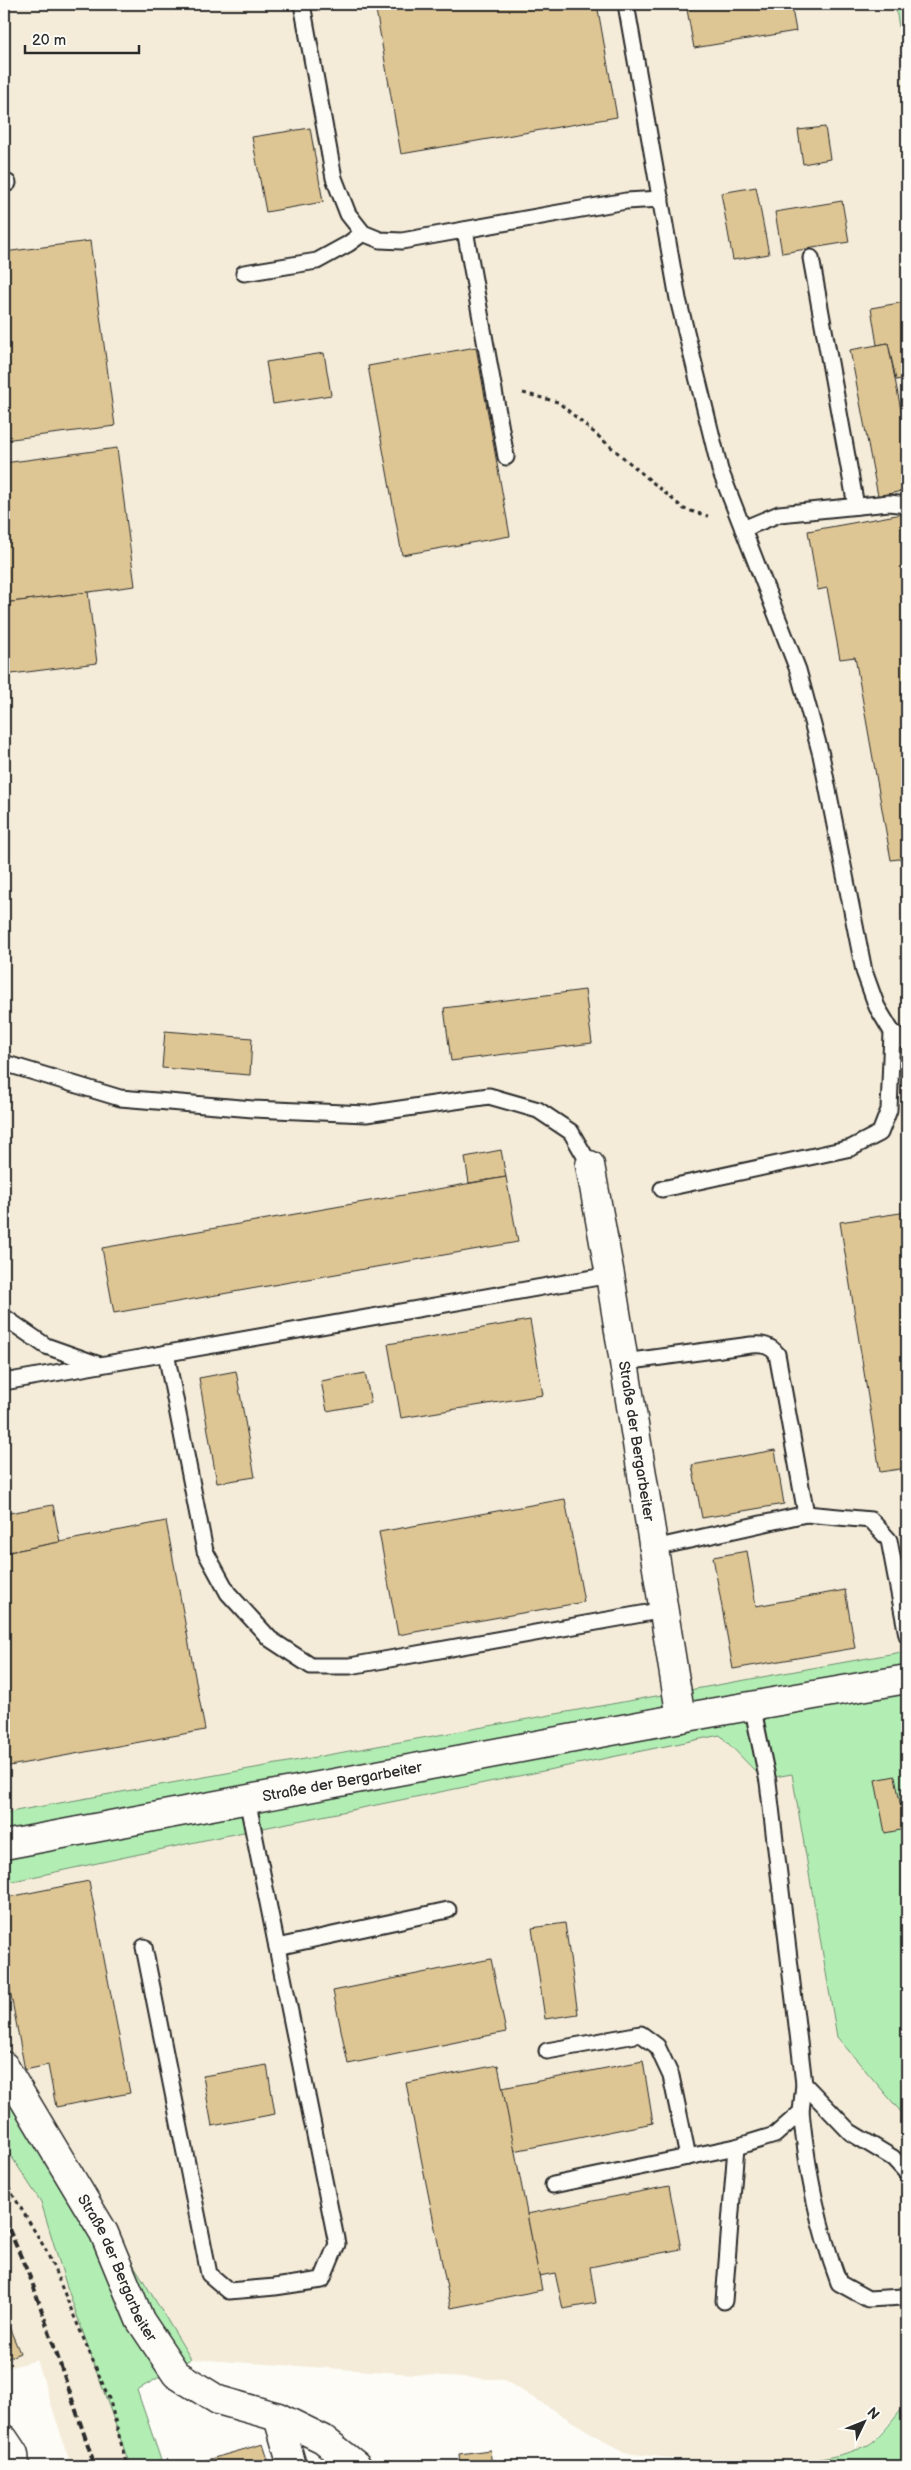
<svg xmlns="http://www.w3.org/2000/svg" width="911" height="2470" viewBox="0 0 911 2470" font-family="'Balsamiq Sans',sans-serif">
	<rect width="100%" height="100%" fill="#fdfcf7"/>
	<filter id="ink" filterUnits="userSpaceOnUse"><feTurbulence type="fractalNoise" baseFrequency=".02" numOctaves="2"/><feDisplacementMap in="SourceGraphic" scale="10" xChannelSelector="R" yChannelSelector="G"/><feConvolveMatrix kernelMatrix="1 2 1 2 8 2 1 2 1" color-interpolation-filters="sRGB"/></filter>
	<g filter="url(#ink)">
		<g fill="#f4ecd9">
			<path d="M4 4H895L907 73V1651L4 1813Z"/>
			<path d="M720 1735 763 1779 792 1773 837 2037 907 2119V2403L870 2445 823 2460 727 2464 624 2453 504 2380 191 2359 76 2170 4 2044V1883L219 1837Z"/>
			<path d="M4 2106 137 2390 163 2466H71L37 2360 4 2369Z"/>
		</g>
		<g fill="#b2eeb3" stroke="#6e8c6f">
			<path d="M895 4H907V73Z"/>
			<path d="M907 1651V2119L837 2037 792 1774 763 1779 720 1735 219 1837 4 1883V1813Z"/>
			<path d="M4 2044 76 2170 191 2359 137 2390 163 2466H130L66 2284 41 2202 4 2145Z"/>
			<path d="M907 2403V2466H700L701 2461C749 2466 825 2466 868 2445 880 2439 898 2413 907 2403Z"/>
		</g>
		<g fill="#dec694" stroke="#2b2b2b">
			<path d="M375 4H597L617 117 401 154Z"/>
			<path d="M686 4H791L796 31 694 48Z"/>
			<path d="M825 127 830 159 803 164 798 130Z"/>
			<path d="M310 128 323 202 266 212 252 137Z"/>
			<path d="M756 187 769 254 733 260 721 193Z"/>
			<path d="M842 201 849 242 782 253 775 212Z"/>
			<path d="M90 241 115 426 4 440V252Z"/>
			<path d="M905 302 907 315V378L896 380 888 343 877 345 871 308Z"/>
			<path d="M888 343 907 441V490L878 496 850 350Z"/>
			<path d="M476 347 510 536 402 555 368 366Z"/>
			<path d="M324 353 331 395 273 404 266 362Z"/>
			<path d="M117 448 135 586 4 603V463Z"/>
			<path d="M902 514 907 545V858L891 860 855 657 840 659 827 588 818 590 808 531Z"/>
			<path d="M88 592 97 663 4 675V603Z"/>
			<path d="M585 990 592 1043 451 1061 444 1008Z"/>
			<path d="M165 1031 252 1038 250 1075 162 1068Z"/>
			<path d="M501 1150 506 1177 469 1183 465 1157Z"/>
			<path d="M506 1177 518 1242 114 1313 102 1248Z"/>
			<path d="M907 1212V1468L880 1472 840 1222Z"/>
			<path d="M530 1320 543 1395 401 1418 388 1344Z"/>
			<path d="M236 1371 255 1477 217 1483 199 1378Z"/>
			<path d="M365 1373 371 1403 327 1411 321 1381Z"/>
			<path d="M775 1450 784 1504 702 1518 692 1465Z"/>
			<path d="M565 1499 584 1602 398 1635 379 1532Z"/>
			<path d="M53 1505 60 1542 4 1553V1514Z"/>
			<path d="M166 1521 205 1730 4 1767V1553Z"/>
			<path d="M747 1551 756 1606 845 1590 855 1648 733 1669 713 1557Z"/>
			<path d="M895 1776 905 1829 885 1833 875 1780Z"/>
			<path d="M89 1881 130 2093 56 2107 48 2065 25 2070 4 1958V1898Z"/>
			<path d="M565 1923 578 2014 545 2019 532 1928Z"/>
			<path d="M491 1959 506 2032 348 2064 333 1991Z"/>
			<path d="M643 2061 653 2123 514 2151 502 2088Z"/>
			<path d="M267 2065 275 2114 212 2126 203 2076Z"/>
			<path d="M498 2065 542 2290 451 2308 406 2083Z"/>
			<path d="M669 2186 681 2249 590 2267 596 2303 563 2309 555 2273 539 2276 527 2214Z"/>
			<path d="M4 2315 20 2353 4 2360Z"/>
			<path d="M263 2444 270 2466H205L203 2461Z"/>
			<path d="M490 2450 492 2466H460L459 2454Z"/>
		</g>
		<g fill="none" stroke-linecap="round" stroke-linejoin="round">
			<defs>
				<g id="service">
					<path d="M302 4 334 178 348 214 363 233 380 240 402 241 626 201 661 199"/>
					<path d="M626 4 678 299 720 470 798 670 821 755 864 971 877 1007 892 1032 889 1110 880 1133 851 1148 662 1189"/>
					<path d="M4 184 8 183"/>
					<path d="M465 230 506 457"/>
					<path d="M811 258 856 506"/>
					<path d="M244 273 317 261 348 244 363 233"/>
					<path d="M743 529 779 514 889 503 907 505"/>
					<path d="M892 1032 907 1041"/>
					<path d="M4 1063 120 1098 253 1109 366 1114 489 1096 538 1110 571 1132 590 1165"/>
					<path d="M4 1317 46 1346 97 1364"/>
					<path d="M166 1353 205 1551 228 1593 270 1639 311 1666H350L664 1610"/>
					<path d="M624 1362 751 1345C762 1344 770 1345 777 1354L806 1514"/>
					<path d="M4 1382 610 1275"/>
					<path d="M654 1548 806 1514 871 1520 889 1540 907 1635"/>
					<path d="M144 1947 209 2274 229 2291 275 2287 322 2280 337 2244 247 1799"/>
					<path d="M277 1947 448 1910"/>
					<path d="M547 2051 641 2034 657 2046 671 2076 688 2157"/>
					<path d="M804 2084 850 2132 893 2158 907 2173"/>
					<path d="M801 2112C808 2174 817 2224 839 2283L868 2299 903 2297 907 2294"/>
					<path d="M553 2185 736 2147 775 2135 801 2112 804 2084 768 1782 752 1705"/>
					<path d="M724 2301 736 2147"/>
				</g>
				<g id="minor">
					<path id="s1" d="M590 1165 610 1275 681 1718"/>
					<path id="s2" d="M4 1845 681 1718 907 1679"/>
					<path id="s3" d="M4 2066 104 2233 140 2320 176 2374 218 2400 278 2417 323 2439 357 2466"/>
					<path d="M278 2417 292 2466"/>
					<path d="M4 2439 14 2454 15 2466"/>
				</g>
			</defs>
			<use href="#service" stroke="#2b2b2b" stroke-width="19"/>
			<use href="#minor" stroke="#2b2b2b" stroke-width="31"/>
			<g stroke="#2b2b2b" stroke-width="3" stroke-dasharray="4 4" stroke-linecap="butt">
				<path d="M523 393 558 402 684 509 708 516"/>
				<path d="M4 2180 46 2250 110 2401 127 2466"/>
			</g>
			<use href="#service" stroke="#fdfcf7" stroke-width="15"/>
			<use href="#minor" stroke="#fdfcf7" stroke-width="28"/>
			<path stroke="#2b2b2b" stroke-width="4" stroke-dasharray="8 4" stroke-linecap="butt" d="M4 2218 32 2282 95 2466"/>
		</g>
	</g>
	<g text-anchor="middle" stroke-width="4.5" stroke-linejoin="round" paint-order="stroke">
		<g font-size="15" fill="#2b2b2b" stroke="#fdfcf7">
			<text dy="5" stroke="none"><textPath href="#s1" startOffset="280">Straße der Bergarbeiter</textPath></text>
			<text dy="5" stroke="none"><textPath href="#s2" startOffset="344">Straße der Bergarbeiter</textPath></text>
			<text dy="5" stroke="none"><textPath href="#s3" startOffset="232">Straße der Bergarbeiter</textPath></text>
		</g>
	</g>
	<rect width="911" height="2470" fill="none" stroke="#fdfcf7" stroke-width="20"/>
	<rect x="10" y="10" width="891" height="2450" fill="none" stroke="#2b2b2b" stroke-width="2" filter="url(#ink)"/>
	<g transform="translate(864 2422) rotate(47)" stroke="#fdfcf7" stroke-width="4" paint-order="stroke">
	<path d="M0-4L9 19L0 12L-9 19Z" fill="#2b2b2b"/>
	<text y="-8" font-size="14" font-weight="bold" text-anchor="middle" fill="#2b2b2b">N</text>
	</g>
	<path d="M25 45v8h114v-8" fill="none" stroke="#2b2b2b" stroke-width="2.5"/>
	<text x="32" y="45" font-size="15" fill="#2b2b2b" stroke="#fdfcf7" stroke-width="4" paint-order="stroke">20 m</text>
</svg>
